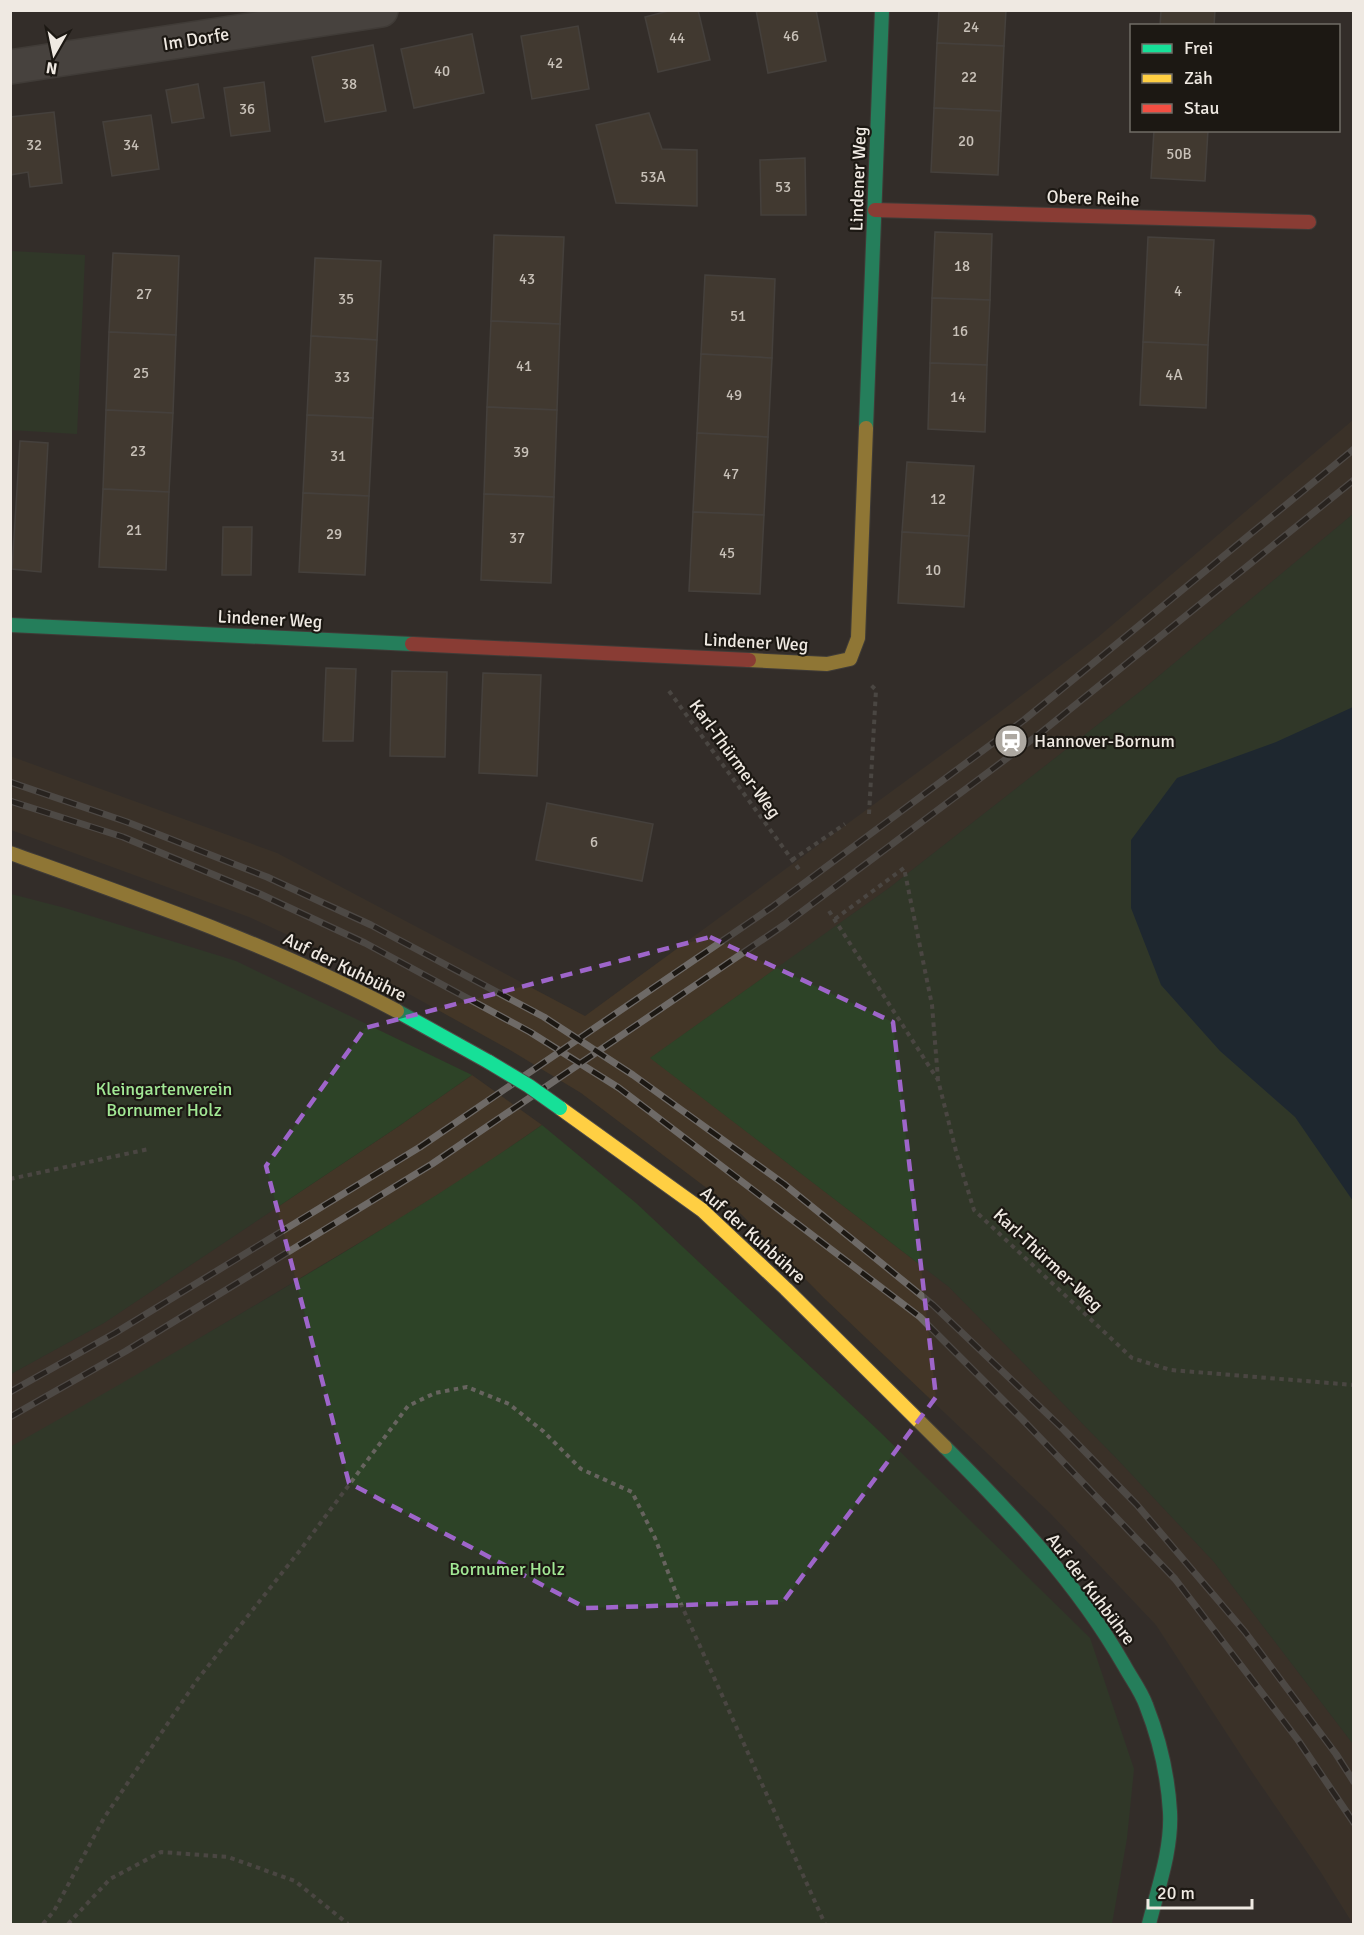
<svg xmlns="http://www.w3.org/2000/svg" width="1364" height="1935" viewBox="0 0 1364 1935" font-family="Signika,sans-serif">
	<rect width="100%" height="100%" fill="#332e29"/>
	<g fill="#433627">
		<path d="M1353 420V514L1142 690 889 888 651 1058 949 1287 1119 1461 1214 1562 1353 1744V1924L1320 1871 1252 1772 1156 1625 1050 1513 824 1298 741 1214 581 1093 510 1050 382 979 249 917 11 830 10 756 277 853 585 1016 996 715 1097 638Z"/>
		<path d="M472 1075 542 1125 480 1168 406 1215 131 1379 11 1447V1374L104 1323 399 1126Z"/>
	</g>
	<g fill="#2d4327">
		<path d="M11 251 85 255 77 434 11 430Z"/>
		<path d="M1353 514V1744L1214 1562 1119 1461 949 1287 650 1058 889 888 1142 690Z"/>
		<path d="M11 894 65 908 236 961 472 1075 399 1126 104 1323 11 1374Z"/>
		<path d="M542 1125 636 1203 879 1431 1090 1638 1134 1769 1127 1838 1112 1924H11L10 1447C101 1396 191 1343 281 1290 370 1237 457 1184 542 1125Z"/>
	</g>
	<path fill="#052037" d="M1353 707V1201L1295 1117 1220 1051 1161 985 1131 908V840L1177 778 1276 742Z"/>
	<g fill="#534839" stroke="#5b5752" stroke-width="1.5">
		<path d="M672 10H698L710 60 658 72 645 17Z"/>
		<path d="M756 10H816L826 61 768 73Z"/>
		<path d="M939 10H1006L1004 46 937 43Z"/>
		<path d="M1161 10H1215L1214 26H1160Z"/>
		<path d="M578 26 589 89 532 99 521 36Z"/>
		<path d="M472 34 484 93 414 108 401 49Z"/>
		<path d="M937 43 1004 46 1001 111 934 108Z"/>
		<path d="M373 45 386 111 325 122 312 57Z"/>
		<path d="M264 82 270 131 231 136 224 88Z"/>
		<path d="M198 84 204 118 172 123 166 90Z"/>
		<path d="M934 108 1001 111 998 175 931 172Z"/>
		<path d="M54 112 62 183 30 187 28 172 10 175V117Z"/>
		<path d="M649 113 662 149 697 150V206L616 203 596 125Z"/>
		<path d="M151 115 159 169 112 176 103 122Z"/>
		<path d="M1154 130H1208L1205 181 1151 178Z"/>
		<path d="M805 158 806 215H761L760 160Z"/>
		<path d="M935 232 992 234 990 300 932 298Z"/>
		<path d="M494 235 564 237 560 324 491 321Z"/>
		<path d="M1148 237 1214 240 1208 345 1143 342Z"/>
		<path d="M113 253 179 256 176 335 109 332Z"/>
		<path d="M315 258 381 261 377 340 311 336Z"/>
		<path d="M705 275 775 279 772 358 701 354Z"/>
		<path d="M932 298 990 300 987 365 930 363Z"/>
		<path d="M491 321 560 324 557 410 487 407Z"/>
		<path d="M109 332 176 335 173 413 106 410Z"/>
		<path d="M311 336 377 340 373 418 307 415Z"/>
		<path d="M1143 342 1208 345 1206 408 1140 405Z"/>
		<path d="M701 354 772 358 768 437 697 433Z"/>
		<path d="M930 363 987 365 985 432 928 429Z"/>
		<path d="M487 407 557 410 554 497 484 494Z"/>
		<path d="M106 410 173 413 169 492 103 489Z"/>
		<path d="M307 415 373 418 369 496 303 493Z"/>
		<path d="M697 433 768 437 764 515 693 512Z"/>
		<path d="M20 441 48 443 41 572 12 569Z"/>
		<path d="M907 462 974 466 969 536 902 532Z"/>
		<path d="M103 489 169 492 166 570 99 567Z"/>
		<path d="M303 493 369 496 365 575 299 572Z"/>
		<path d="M484 494 554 497 551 583 481 580Z"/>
		<path d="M693 512 764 515 760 594 689 591Z"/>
		<path d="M223 527H252L251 575H222Z"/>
		<path d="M902 532 969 536 964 607 898 603Z"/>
		<path d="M326 668 356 669 353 741H323Z"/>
		<path d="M392 671 447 672 445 757 390 756Z"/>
		<path d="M483 673 541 675 537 776 479 773Z"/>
		<path d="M547 803 653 824 642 881 536 860Z"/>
	</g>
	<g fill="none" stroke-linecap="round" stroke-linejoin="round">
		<defs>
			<path id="street" d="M10 67 381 10"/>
			<g id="fast">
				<path d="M866 428 882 10"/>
				<path d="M10 625 412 644"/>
				<path d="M397 1011 489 1062"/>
				<path d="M945 1447C1012 1514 1077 1583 1124 1665 1131 1678 1141 1691 1146 1705 1159 1738 1168 1777 1170 1812 1172 1849 1158 1888 1149 1924"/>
			</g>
			<g id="slow">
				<path d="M749 660 827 664 850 659 858 638 866 428"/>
				<path d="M10 853C141 900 274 946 397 1011"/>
				<path d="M560 1108 702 1210 786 1289 945 1447"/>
			</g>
			<g id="jam">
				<path d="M875 210 1309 222"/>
				<path d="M412 644 749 660"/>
			</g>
		</defs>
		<use href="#street" stroke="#514d48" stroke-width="36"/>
		<use href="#fast" stroke="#514d48" stroke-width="16"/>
		<use href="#slow" stroke="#514d48" stroke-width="16"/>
		<use href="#jam" stroke="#514d48" stroke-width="16"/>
		<g stroke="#67645f" stroke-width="4" stroke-dasharray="4.5 4.5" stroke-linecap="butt">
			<path d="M669 691 801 872"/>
			<path d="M869 814 876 690 871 685"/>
			<path d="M792 860 845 824"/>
			<path d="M829 911 938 1080 957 1155 974 1210 1132 1358 1171 1370 1354 1385"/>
			<path d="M835 919 904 868 932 1005 938 1079"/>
			<path d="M10 1179 149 1149"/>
			<path d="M43 1924 54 1911 104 1818 197 1680 301 1549 408 1406 435 1393 467 1387 509 1404 543 1431 581 1469 632 1492 655 1538 676 1593 825 1924"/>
			<path d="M68 1924 110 1879 161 1852 228 1857 295 1881 348 1924"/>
		</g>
		<use href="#street" stroke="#605c58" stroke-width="33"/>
		<use href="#fast" stroke="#16e098" stroke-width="14"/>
		<use href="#slow" stroke="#ffcf43" stroke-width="14"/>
		<use href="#jam" stroke="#f24e42" stroke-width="14"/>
		<defs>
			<g id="rail">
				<path d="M10 782 127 822 267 877 371 925 544 1017 633 1075 784 1184 933 1305 1064 1430 1137 1505 1245 1632 1336 1754 1354 1782"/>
				<path d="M10 801 123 837 260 894 365 943 530 1032 619 1088 920 1317 1022 1419 1175 1579 1298 1740 1354 1823"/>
				<path d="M10 1392 115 1333 420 1147 772 907 1024 720 1354 449"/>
				<path d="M10 1417 126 1351 432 1164 784 925 1038 735 1354 480"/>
			</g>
		</defs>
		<use href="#rail" stroke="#6e6a67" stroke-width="7"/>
		<use href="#rail" stroke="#1c1813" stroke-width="4.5" stroke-dasharray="14" stroke-linecap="butt"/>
		<defs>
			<path id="fast-bridge" d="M489 1062 529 1086 560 1108"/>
		</defs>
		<use href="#fast-bridge" stroke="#514d48" stroke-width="16" stroke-linecap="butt"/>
		<use href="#fast-bridge" stroke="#16e098" stroke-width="14"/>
	</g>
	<path d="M0 0H1364V1935H0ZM710 937 893 1022 936 1397 783 1602 586 1608 349 1483 266 1166 365 1028Z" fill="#332e29" fill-opacity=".55" fill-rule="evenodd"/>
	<path fill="none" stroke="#9e65ca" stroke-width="4.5" stroke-dasharray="12 8" stroke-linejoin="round" d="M710 937 893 1022 936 1397 783 1602 586 1608 349 1483 266 1166 365 1028Z"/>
	<defs>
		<symbol id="station-disc" viewBox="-11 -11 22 22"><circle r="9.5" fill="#ada8a1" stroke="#1c1813"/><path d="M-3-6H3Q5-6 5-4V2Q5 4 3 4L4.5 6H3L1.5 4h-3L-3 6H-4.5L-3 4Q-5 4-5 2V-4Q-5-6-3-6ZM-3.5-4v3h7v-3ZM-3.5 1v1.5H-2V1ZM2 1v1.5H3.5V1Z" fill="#fff"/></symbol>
	</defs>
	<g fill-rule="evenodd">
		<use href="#station-disc" x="992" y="722" width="38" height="38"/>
	</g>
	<g text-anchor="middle" stroke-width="4.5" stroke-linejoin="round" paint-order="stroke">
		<g font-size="15" fill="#c8c1b8">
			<text x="971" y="32">24</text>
			<text x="791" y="41">46</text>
			<text x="677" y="43">44</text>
			<text x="555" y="68">42</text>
			<text x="442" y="76">40</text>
			<text x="969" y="82">22</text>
			<text x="349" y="89">38</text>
			<text x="247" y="114">36</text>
			<text x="966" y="146">20</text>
			<text x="34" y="150">32</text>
			<text x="131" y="150">34</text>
			<text x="1179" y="159">50B</text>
			<text x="653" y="182">53A</text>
			<text x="783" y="192">53</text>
			<text x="962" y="271">18</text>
			<text x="527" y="284">43</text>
			<text x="1178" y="296">4</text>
			<text x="144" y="299">27</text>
			<text x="346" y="304">35</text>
			<text x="738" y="321">51</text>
			<text x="960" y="336">16</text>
			<text x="524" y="371">41</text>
			<text x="141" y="378">25</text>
			<text x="1174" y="380">4A</text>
			<text x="342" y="382">33</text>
			<text x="734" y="400">49</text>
			<text x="958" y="402">14</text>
			<text x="138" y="456">23</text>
			<text x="521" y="457">39</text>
			<text x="338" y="461">31</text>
			<text x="731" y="479">47</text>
			<text x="938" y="504">12</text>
			<text x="134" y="535">21</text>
			<text x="334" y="539">29</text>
			<text x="517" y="543">37</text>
			<text x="727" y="558">45</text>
			<text x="933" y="575">10</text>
			<text x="594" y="847">6</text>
		</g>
		<g font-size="18" fill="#efe9e2" stroke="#1c1813">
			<text transform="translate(196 39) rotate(-9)" y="6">Im Dorfe</text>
			<text transform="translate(858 179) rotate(-88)" y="6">Lindener Weg</text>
			<text transform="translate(1093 198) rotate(2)" y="6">Obere Reihe</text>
			<text transform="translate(270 619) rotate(3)" y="6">Lindener Weg</text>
			<text transform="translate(756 642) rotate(3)" y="6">Lindener Weg</text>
			<text transform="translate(735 759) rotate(54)" y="6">Karl-Thürmer-Weg</text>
			<text transform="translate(345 967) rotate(26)" y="6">Auf der Kuhbühre</text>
			<text transform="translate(753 1235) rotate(42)" y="6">Auf der Kuhbühre</text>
			<text transform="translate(1048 1260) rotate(43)" y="6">Karl-Thürmer-Weg</text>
			<text transform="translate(1091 1589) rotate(53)" y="6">Auf der Kuhbühre</text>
		</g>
		<g font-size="18" fill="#efe9e2" stroke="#1c1813" text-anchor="start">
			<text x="1034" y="747">Hannover-Bornum</text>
		</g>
		<g font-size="18" fill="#a2e895" stroke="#1c1813">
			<text x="164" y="1095">Kleingartenverein<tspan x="164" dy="21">Bornumer Holz</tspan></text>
			<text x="507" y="1575">Bornumer Holz</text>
		</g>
	</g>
	<rect width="1364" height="1935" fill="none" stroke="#efe9e2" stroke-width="24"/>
	<rect x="1130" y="24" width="210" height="108" fill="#1c1813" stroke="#706c66" stroke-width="1.5"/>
	<rect x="1142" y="44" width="30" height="9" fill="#16e098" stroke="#706c66" stroke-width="1.5"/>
	<text x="1184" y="54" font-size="18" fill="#efe9e2">Frei</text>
	<rect x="1142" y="74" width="30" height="9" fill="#ffcf43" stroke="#706c66" stroke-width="1.5"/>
	<text x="1184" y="84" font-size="18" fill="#efe9e2">Zäh</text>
	<rect x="1142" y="104" width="30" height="9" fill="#f24e42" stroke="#706c66" stroke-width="1.5"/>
	<text x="1184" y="114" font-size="18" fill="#efe9e2">Stau</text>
	<g transform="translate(54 54) rotate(189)" stroke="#1c1813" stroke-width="4.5" paint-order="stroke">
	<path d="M0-4.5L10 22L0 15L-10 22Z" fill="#efe9e2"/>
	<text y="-9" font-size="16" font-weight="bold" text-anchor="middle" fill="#efe9e2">N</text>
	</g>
	<path d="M1148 1899v9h104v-9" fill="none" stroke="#efe9e2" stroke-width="3"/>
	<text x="1157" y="1899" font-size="18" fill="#efe9e2" stroke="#1c1813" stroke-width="4.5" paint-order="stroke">20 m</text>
</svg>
